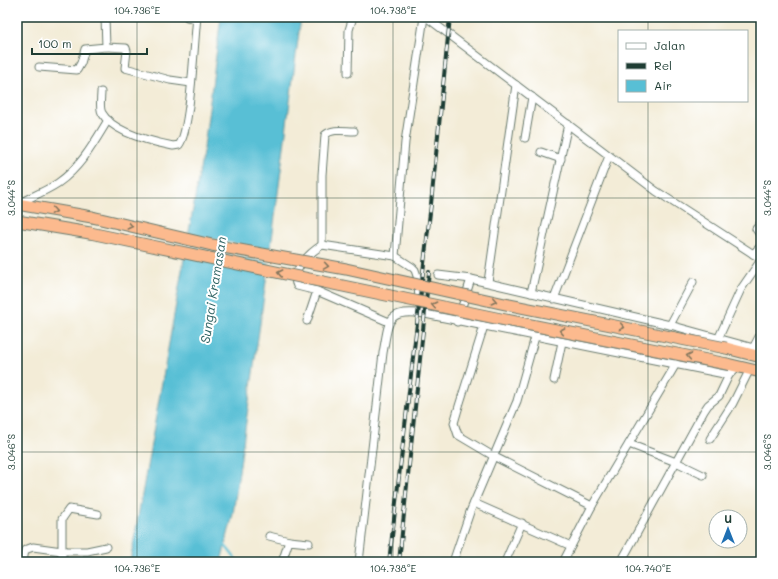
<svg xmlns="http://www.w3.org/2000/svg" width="778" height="579" viewBox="0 0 778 579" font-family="Mali,sans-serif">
	<rect width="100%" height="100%" fill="#fff"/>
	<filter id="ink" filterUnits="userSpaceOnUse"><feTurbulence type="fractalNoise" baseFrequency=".025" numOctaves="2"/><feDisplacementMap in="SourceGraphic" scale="8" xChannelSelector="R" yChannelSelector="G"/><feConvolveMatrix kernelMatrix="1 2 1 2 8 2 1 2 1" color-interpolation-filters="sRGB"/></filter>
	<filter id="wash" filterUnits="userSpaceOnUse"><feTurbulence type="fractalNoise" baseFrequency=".012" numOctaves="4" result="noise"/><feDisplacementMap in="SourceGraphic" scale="16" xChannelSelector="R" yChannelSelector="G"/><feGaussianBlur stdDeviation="0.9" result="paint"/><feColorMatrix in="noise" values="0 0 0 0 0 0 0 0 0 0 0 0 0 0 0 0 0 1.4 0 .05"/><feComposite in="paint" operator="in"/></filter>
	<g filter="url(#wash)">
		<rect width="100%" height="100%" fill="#f3ecd7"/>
		<path fill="#58bfd5" stroke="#3c7e84" d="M221 17H301L272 239 233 514 221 562H130L204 147Z"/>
		<path fill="#f3ecd7" d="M186 234 272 251 270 263 184 246Z"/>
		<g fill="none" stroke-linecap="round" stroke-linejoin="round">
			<path stroke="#58bfd5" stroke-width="2.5" d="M223 543 235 558 236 562"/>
		</g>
	</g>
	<g filter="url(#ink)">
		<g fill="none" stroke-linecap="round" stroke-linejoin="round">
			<defs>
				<g id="minor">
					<path d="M187 17 197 19"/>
					<path d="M426 17 656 191 761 259"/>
					<path d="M106 47 126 48 127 51 125 68 170 80 191 83"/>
					<path d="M39 67 77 70 81 63 85 49 106 47 105 17"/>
					<path d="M348 73 349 30 353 17"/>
					<path d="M101 92C101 98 99 108 102 113 113 133 153 142 173 146L179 145C191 130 194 41 197 17"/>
					<path d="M354 131C345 131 332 128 325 135L322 175V245L395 256 412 267 415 270 418 279 419 305"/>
					<path d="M525 138 532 97"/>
					<path d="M541 152 561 159"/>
					<path d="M17 204C31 197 46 191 58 183 81 167 94 143 108 120"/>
					<path d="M761 223 756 229 761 236"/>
					<path d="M322 245C311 252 289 271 297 286L317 291 389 322"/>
					<path d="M753 254 761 246"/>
					<path d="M395 256 405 142 424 17"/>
					<path d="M438 275 471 279"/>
					<path d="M488 282 516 85"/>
					<path d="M531 293 568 124"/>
					<path d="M554 299 609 156"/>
					<path d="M307 321 317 291"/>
					<path d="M457 322 471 279 670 325 761 350"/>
					<path d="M670 325 693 282"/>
					<path d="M484 326 459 406 454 423 458 435 495 457 592 506"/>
					<path d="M719 337 741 289 761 260"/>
					<path d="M753 348 761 333"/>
					<path d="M554 380 562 342"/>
					<path d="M710 439 733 403 750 369"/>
					<path d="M629 444 676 462 704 411 708 405 719 396 729 375"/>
					<path d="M474 503 571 546"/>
					<path d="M269 536 289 541"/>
					<path d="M23 562 25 550 33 547 62 551V519L69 509 98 514"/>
					<path d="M62 562V551H87L106 547"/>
					<path d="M282 562 289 541 309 543"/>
					<path d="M359 562 383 353C389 321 386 308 425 314L729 375 738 366"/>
					<path d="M453 562 470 512 517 401 535 337"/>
					<path d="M505 562 522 523"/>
					<path d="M563 562 592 506 676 364"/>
					<path d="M621 562 676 462 703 475"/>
				</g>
				<g id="highway">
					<path d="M17 204 92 217"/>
					<path d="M17 221 90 233"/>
					<path d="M726 348 761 357"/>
					<path d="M727 364 761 372"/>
				</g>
			</defs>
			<use href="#minor" stroke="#697a6d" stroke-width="9"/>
			<use href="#highway" stroke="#697a6d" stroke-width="13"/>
			<use href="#minor" stroke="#fff" stroke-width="7"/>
			<use href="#highway" stroke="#fcba8e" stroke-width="11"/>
			<defs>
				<g id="rail">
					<path d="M389 562 431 204 450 17"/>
					<path d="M399 562 429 272"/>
				</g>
			</defs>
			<use href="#rail" stroke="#1f3d34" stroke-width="4"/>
			<use href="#rail" stroke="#fff" stroke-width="2.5" stroke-dasharray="8" stroke-linecap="butt"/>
			<defs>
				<g id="highway-bridge">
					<path d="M92 217 212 245 346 269 505 304 726 348"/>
					<path d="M90 233 496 318 727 364"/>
				</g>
			</defs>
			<use href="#highway-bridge" stroke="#697a6d" stroke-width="13" stroke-linecap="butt"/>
			<use href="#highway-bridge" stroke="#fcba8e" stroke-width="11"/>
		</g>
		<defs><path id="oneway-chevron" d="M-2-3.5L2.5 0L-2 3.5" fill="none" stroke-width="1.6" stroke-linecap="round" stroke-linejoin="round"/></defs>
		<g stroke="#82755c">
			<use href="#oneway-chevron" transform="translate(54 211) rotate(10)"/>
			<use href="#oneway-chevron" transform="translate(130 226) rotate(13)"/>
			<use href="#oneway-chevron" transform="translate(326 266) rotate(9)"/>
			<use href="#oneway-chevron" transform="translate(280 273) rotate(-169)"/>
			<use href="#oneway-chevron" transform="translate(494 301) rotate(13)"/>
			<use href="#oneway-chevron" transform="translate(434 305) rotate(-168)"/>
			<use href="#oneway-chevron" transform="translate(622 327) rotate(11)"/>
			<use href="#oneway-chevron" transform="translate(562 331) rotate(-169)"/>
			<use href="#oneway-chevron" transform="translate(689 356) rotate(-169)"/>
		</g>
	</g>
	<path fill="none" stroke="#1f3d34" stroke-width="1" stroke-opacity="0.45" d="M137 17V562M393 17V562M648 17V31M648 101V562M17 198H761M17 452H761"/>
	<g text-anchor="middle" stroke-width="4" stroke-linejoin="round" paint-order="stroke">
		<g font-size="13" font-style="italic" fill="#306464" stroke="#fff">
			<text transform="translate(213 290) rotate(-81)" y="5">Sungai Kramasan</text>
		</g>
	</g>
	<rect width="778" height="579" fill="none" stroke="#fff" stroke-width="44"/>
	<rect x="618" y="30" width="130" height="72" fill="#ffffff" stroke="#a5b1ae"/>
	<rect x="626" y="43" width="20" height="6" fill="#ffffff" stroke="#a5b1ae"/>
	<text x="654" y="50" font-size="12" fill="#1f3d34">Jalan</text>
	<rect x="626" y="63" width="20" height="6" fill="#1f3d34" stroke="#a5b1ae"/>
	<text x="654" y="70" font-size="12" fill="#1f3d34">Rel</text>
	<rect x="626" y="80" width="20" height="12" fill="#58bfd5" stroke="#a5b1ae"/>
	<text x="654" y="90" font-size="12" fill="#1f3d34">Air</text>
	<g transform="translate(728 529)"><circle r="19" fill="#ffffff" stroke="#a5b1ae"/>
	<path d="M0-3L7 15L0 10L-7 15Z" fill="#1f6fb2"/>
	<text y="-6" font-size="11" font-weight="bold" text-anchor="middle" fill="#1f3d34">U</text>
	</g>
	<path d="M32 48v6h115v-6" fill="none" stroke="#1f3d34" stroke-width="2"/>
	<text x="38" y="48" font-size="12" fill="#1f3d34" stroke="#ffffff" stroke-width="3" paint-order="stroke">100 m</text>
	<rect x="22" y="22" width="734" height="535" fill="none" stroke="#1f3d34" stroke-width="1.5"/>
	<g font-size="10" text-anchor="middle" fill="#1f3d34">
		<text x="137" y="14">104.736°E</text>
		<text x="393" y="14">104.738°E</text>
		<text transform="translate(11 198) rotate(-90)" y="4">3.044°S</text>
		<text transform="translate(767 198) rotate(-90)" y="4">3.044°S</text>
		<text transform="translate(11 452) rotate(-90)" y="4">3.046°S</text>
		<text transform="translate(767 452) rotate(-90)" y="4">3.046°S</text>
		<text x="137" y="572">104.736°E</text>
		<text x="393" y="572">104.738°E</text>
		<text x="648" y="572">104.740°E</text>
	</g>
</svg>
